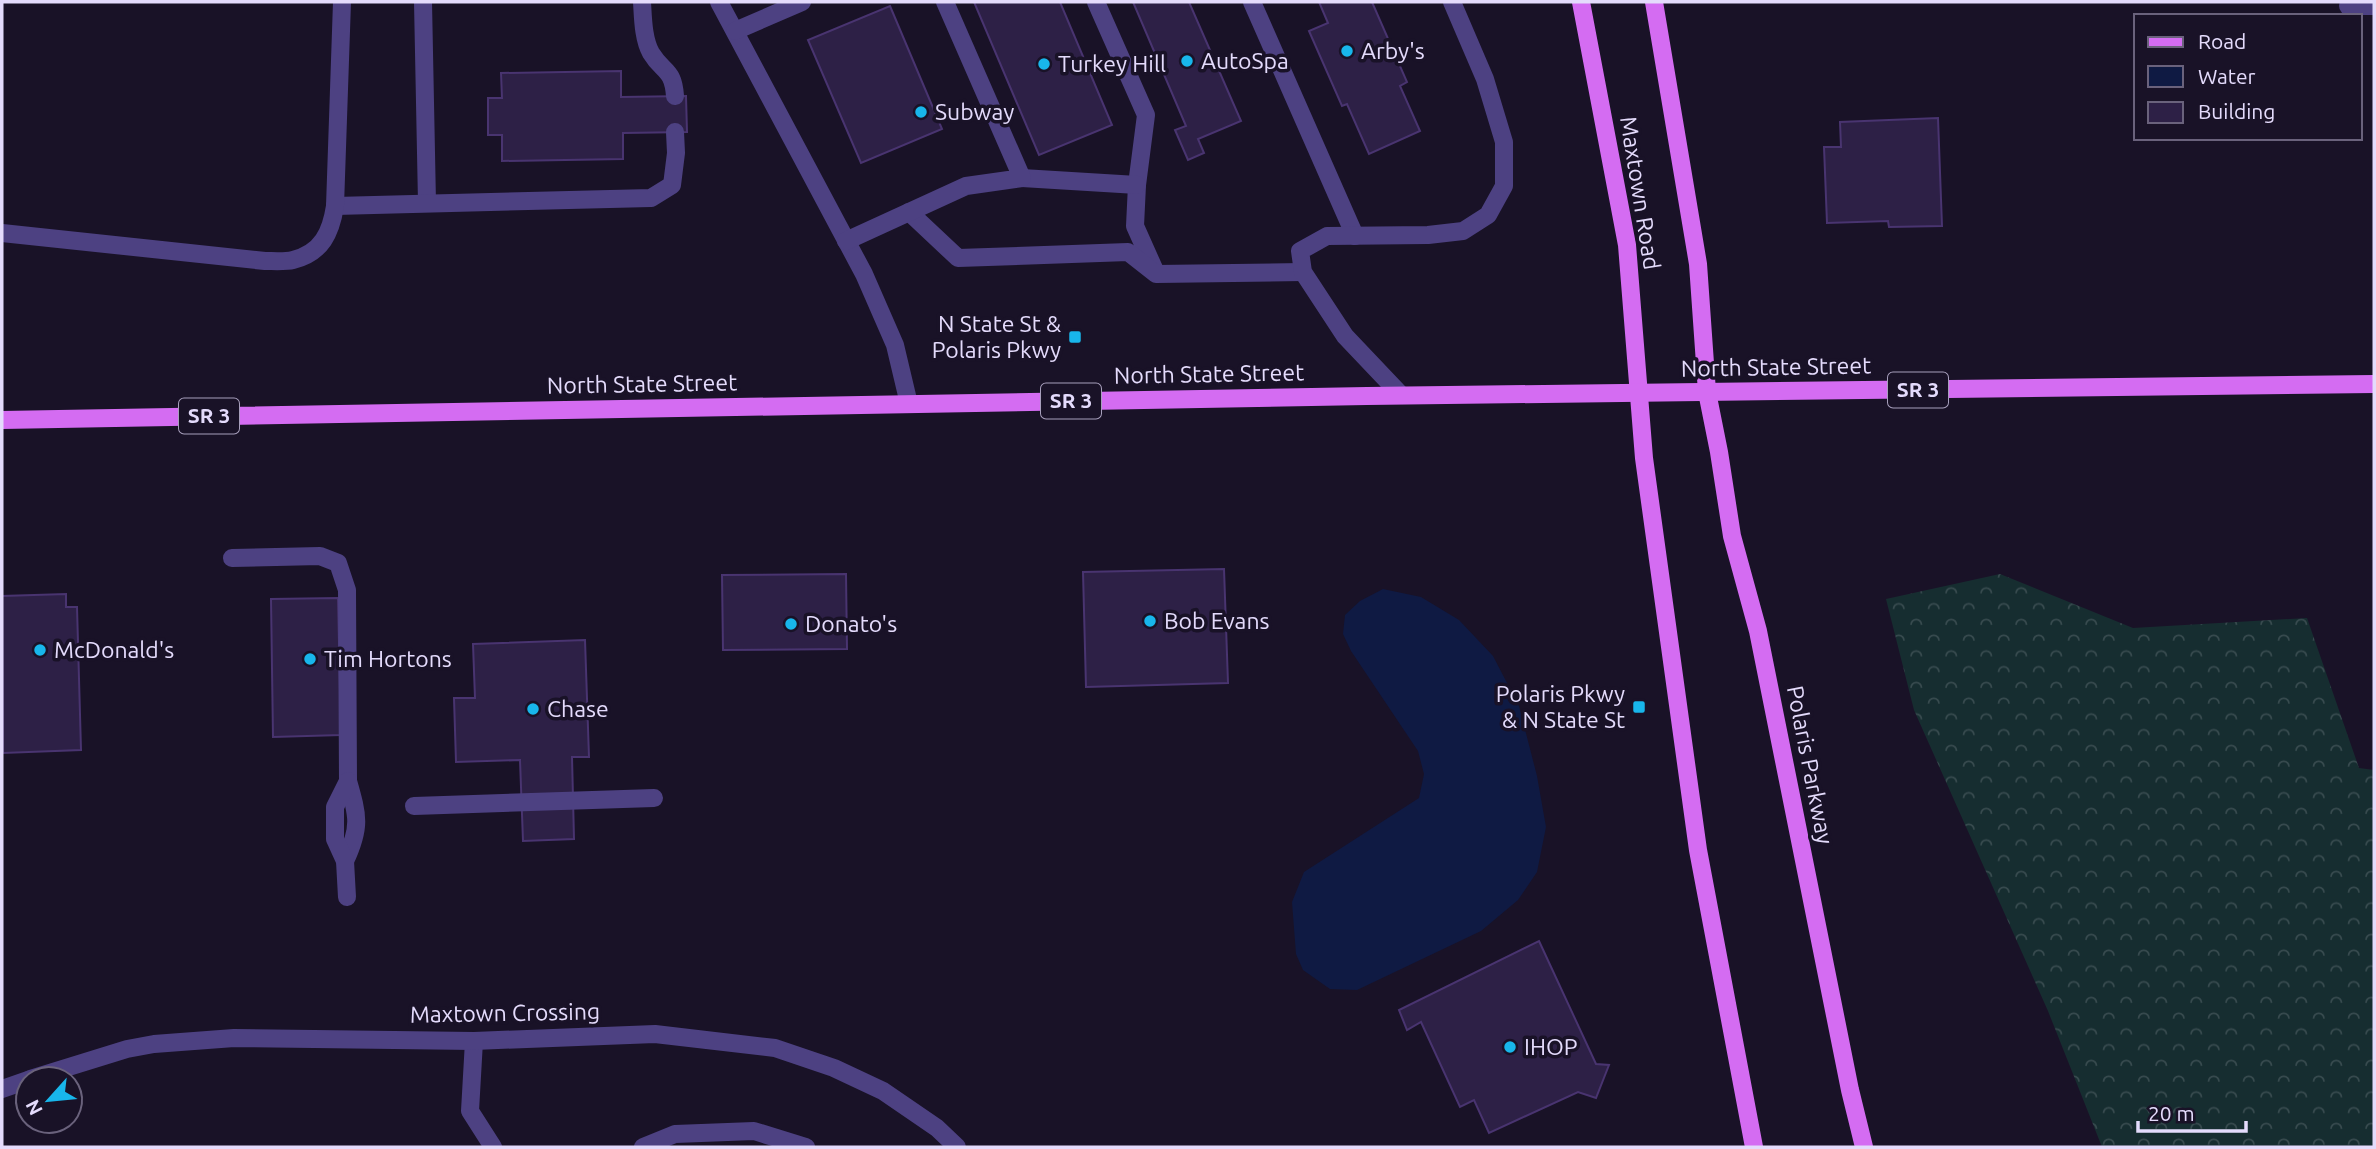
<svg xmlns="http://www.w3.org/2000/svg" width="2376" height="1149" viewBox="0 0 2376 1149" font-family="Ubuntu,sans-serif">
	<defs>
		<pattern id="forest-crowns" width="20" height="18" patternUnits="userSpaceOnUse" patternTransform="scale(1.75)"><rect width="20" height="18" fill="#162d30"/><path d="M2 6a3 3 0 1 1 6 0M12 15a3 3 0 1 1 6 0" fill="none" stroke="#384b4f"/></pattern>
	</defs>
	<rect width="100%" height="100%" fill="#191227"/>
	<path fill="url(#forest-crowns)" d="M2000 574 2133 628 2307 618 2359 768 2374 770V1147H2102L2048 1011 1914 710 1886 599Z"/>
	<path fill="#0f1a43" d="M1383 589 1421 597 1459 620 1493 656 1519 706 1537 776 1546 827 1537 872 1518 900 1481 931 1357 990 1330 989 1303 970 1296 954 1292 902 1304 872 1419 798 1424 774 1418 751 1351 651 1343 634 1345 615 1360 601Z"/>
	<g fill="#2d2046" stroke="#493470" stroke-width="2">
		<path d="M974 2H1060L1112 125 1039 155Z"/>
		<path d="M1133 2H1189L1241 121 1198 139 1204 153 1188 160 1175 130 1186 126Z"/>
		<path d="M1319 2H1372L1407 82 1400 86 1420 131 1369 154 1347 104 1342 106 1309 31 1328 23Z"/>
		<path d="M890 6 942 129 861 163 808 40Z"/>
		<path d="M621 71V97L686 96 687 132 623 133V159L502 161V135H488V98H502L501 73Z"/>
		<path d="M1938 118 1942 226 1889 227 1888 221 1827 223 1824 147H1841L1840 122Z"/>
		<path d="M1224 569 1228 683 1086 687 1083 572Z"/>
		<path d="M846 574 847 649 723 650 722 575Z"/>
		<path d="M66 594V607H77L81 750 3 753 2 596Z"/>
		<path d="M338 598 341 735 273 737 271 599Z"/>
		<path d="M585 640 589 757H572L574 839 523 841 520 760 456 762 454 698H475L473 644Z"/>
		<path d="M1539 941 1596 1064 1609 1065 1596 1098 1578 1092 1489 1133 1474 1100 1460 1107 1421 1022 1407 1030 1399 1010Z"/>
	</g>
	<g fill="none" stroke-linecap="round" stroke-linejoin="round">
		<g stroke="#4d4182" stroke-width="18">
			<path d="M423 2 427 203"/>
			<path d="M642 2C643 17 643 39 651 53 663 73 673 68 675 96"/>
			<path d="M719 2 864 274 895 345 909 404"/>
			<path d="M1096 2 1146 115 1137 185 1135 226 1156 273"/>
			<path d="M1252 2 1355 236"/>
			<path d="M2348 6H2374"/>
			<path d="M735 31 802 2"/>
			<path d="M1022 178 1137 185"/>
			<path d="M335 206 651 198 672 185 676 153 675 132"/>
			<path d="M909 212 958 258 1128 252 1156 274 1303 272"/>
			<path d="M2 233 265 261C273 261 285 262 293 260 322 253 331 232 335 206L342 2"/>
			<path d="M846 241 966 186 1022 178 945 2"/>
			<path d="M1401 395 1345 336 1303 272 1300 251 1327 236 1428 235 1463 231 1488 215 1504 186V142L1485 79 1452 2"/>
			<path d="M232 558 320 556 338 563 347 590 348 781C358 816 361 827 345 861"/>
			<path d="M414 806 654 798"/>
			<path d="M347 897 345 861 335 839V807L348 781"/>
			<path d="M474 1041 470 1111 493 1147"/>
			<path d="M643 1147 675 1134 754 1131 806 1147"/>
		</g>
		<g stroke="#4d4182" stroke-width="18">
			<path d="M30 1079 127 1049 154 1044 234 1038 474 1041 655 1034 775 1048 834 1068 883 1091 937 1128 957 1147"/>
			<path d="M2 1089 28 1080"/>
		</g>
		<g stroke="#d46cf2" stroke-width="18">
			<path d="M1581 2 1627 245 1644 458 1698 850 1754 1147"/>
			<path d="M1654 2 1698 264 1707 392 1719 452 1732 536 1758 631 1850 1090 1864 1147"/>
			<path d="M2 420 1367 396 2374 384"/>
		</g>
	</g>
	<g fill="#18b6eb" stroke="#191227" stroke-width="2.5">
		<circle cx="1347" cy="51" r="7"/>
		<circle cx="1187" cy="61" r="7"/>
		<circle cx="1044" cy="64" r="7"/>
		<circle cx="921" cy="112" r="7"/>
		<rect x="1068" y="330" width="14" height="14" rx="3.5"/>
		<circle cx="1150" cy="621" r="7"/>
		<circle cx="791" cy="624" r="7"/>
		<circle cx="40" cy="650" r="7"/>
		<circle cx="310" cy="659" r="7"/>
		<rect x="1632" y="700" width="14" height="14" rx="3.5"/>
		<circle cx="533" cy="709" r="7"/>
		<circle cx="1510" cy="1047" r="7"/>
	</g>
	<g text-anchor="middle" stroke-width="7" stroke-linejoin="round" paint-order="stroke">
		<g fill="#191227" stroke="#a79fbc" stroke-width="2">
			<rect x="1888" y="372.5" width="60" height="35" rx="5"/>
			<rect x="1041" y="383.5" width="60" height="35" rx="5"/>
			<rect x="179" y="398.5" width="60" height="35" rx="5"/>
		</g>
		<g font-size="21" font-weight="bold" fill="#e4dbfc">
			<text x="1918" y="397">SR 3</text>
			<text x="1071" y="408">SR 3</text>
			<text x="209" y="423">SR 3</text>
		</g>
		<g font-size="23" fill="#e4dbfc" stroke="#191227" text-anchor="start">
			<text x="1361" y="59">Arby's</text>
			<text x="1201" y="69">AutoSpa</text>
			<text x="1058" y="72">Turkey Hill</text>
			<text x="935" y="120">Subway</text>
			<text x="1061" y="332" text-anchor="end">N State St &amp;<tspan x="1061" dy="26">Polaris Pkwy</tspan></text>
			<text x="1164" y="629">Bob Evans</text>
			<text x="805" y="632">Donato's</text>
			<text x="54" y="658">McDonald's</text>
			<text x="324" y="667">Tim Hortons</text>
			<text x="1625" y="702" text-anchor="end">Polaris Pkwy<tspan x="1625" dy="26">&amp; N State St</tspan></text>
			<text x="547" y="717">Chase</text>
			<text x="1524" y="1055">IHOP</text>
		</g>
		<g font-size="23" fill="#e4dbfc" stroke="#191227">
			<text transform="translate(1640 193) rotate(81)" y="8">Maxtown Road</text>
			<text transform="translate(1776 367) rotate(-1)" y="8">North State Street</text>
			<text transform="translate(1209 374) rotate(-1)" y="8">North State Street</text>
			<text transform="translate(642 384) rotate(-1)" y="8">North State Street</text>
			<text transform="translate(1810 765) rotate(79)" y="8">Polaris Parkway</text>
			<text transform="translate(505 1013) rotate(-1)" y="8">Maxtown Crossing</text>
		</g>
	</g>
	<rect width="2376" height="1149" fill="none" stroke="#e4dbfc" stroke-width="7"/>
	<rect x="2134" y="14" width="228" height="126" fill="#191227" stroke="#6a627c" stroke-width="2"/>
	<rect x="2148" y="37" width="35" height="10" fill="#d46cf2" stroke="#6a627c" stroke-width="2"/>
	<text x="2198" y="49" font-size="21" fill="#e4dbfc">Road</text>
	<rect x="2148" y="66" width="35" height="21" fill="#0f1a43" stroke="#6a627c" stroke-width="2"/>
	<text x="2198" y="84" font-size="21" fill="#e4dbfc">Water</text>
	<rect x="2148" y="102" width="35" height="21" fill="#2d2046" stroke="#6a627c" stroke-width="2"/>
	<text x="2198" y="119" font-size="21" fill="#e4dbfc">Building</text>
	<g transform="translate(49 1100) rotate(243)"><circle r="33" fill="#191227" stroke="#6a627c" stroke-width="2"/>
	<path d="M0-5L12 26L0 18L-12 26Z" fill="#18b6eb"/>
	<text y="-10" font-size="19" font-weight="bold" text-anchor="middle" fill="#e4dbfc">N</text>
	</g>
	<path d="M2138 1121v10h108v-10" fill="none" stroke="#e4dbfc" stroke-width="3.5"/>
	<text x="2148" y="1121" font-size="21" fill="#e4dbfc" stroke="#191227" stroke-width="5" paint-order="stroke">20 m</text>
</svg>
